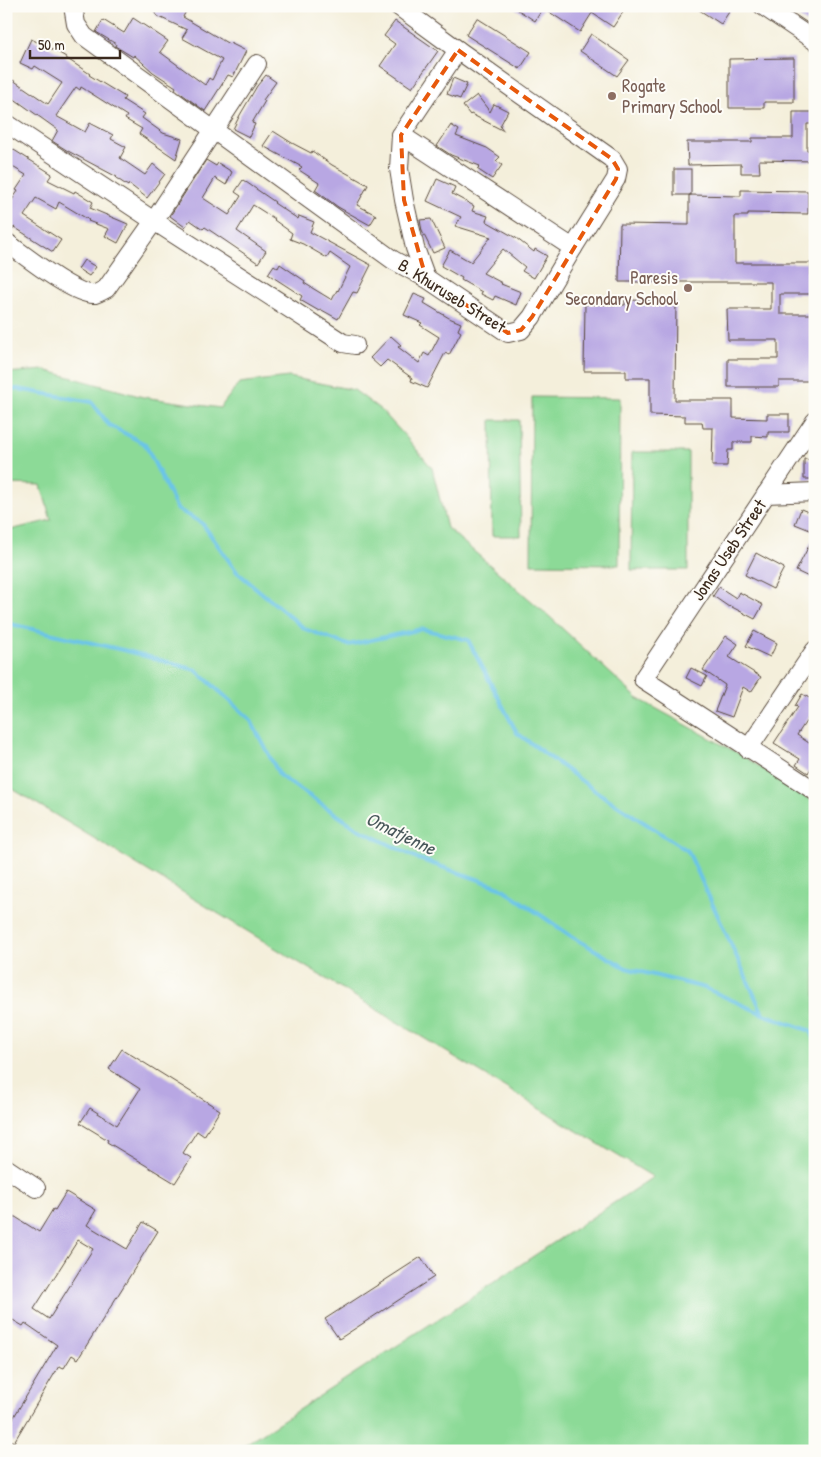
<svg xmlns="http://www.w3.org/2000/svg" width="821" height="1457" viewBox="0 0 821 1457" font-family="'Patrick Hand',sans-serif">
	<rect width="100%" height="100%" fill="#fdfcf7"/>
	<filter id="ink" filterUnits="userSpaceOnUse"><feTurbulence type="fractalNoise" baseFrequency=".02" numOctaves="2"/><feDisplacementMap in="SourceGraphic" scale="10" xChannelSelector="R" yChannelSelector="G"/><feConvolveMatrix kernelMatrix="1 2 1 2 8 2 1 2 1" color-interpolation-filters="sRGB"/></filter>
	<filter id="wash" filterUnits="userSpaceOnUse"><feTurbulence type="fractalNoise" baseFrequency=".0096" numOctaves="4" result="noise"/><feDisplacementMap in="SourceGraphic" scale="20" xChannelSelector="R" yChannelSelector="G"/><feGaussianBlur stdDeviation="1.12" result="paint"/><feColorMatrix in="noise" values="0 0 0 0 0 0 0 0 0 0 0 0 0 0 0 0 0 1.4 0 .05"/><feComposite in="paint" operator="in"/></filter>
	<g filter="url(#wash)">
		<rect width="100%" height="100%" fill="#f4efdb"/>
		<g fill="#8cda97" stroke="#64825a">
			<path d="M44 370 143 397 220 408 239 383 289 377 354 390 381 410 406 437 432 468 447 528 550 617 637 698 743 756 815 803V1451H235L452 1310 653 1177 6 785V531L51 520 41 485 6 484V373Z"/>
			<path d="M532 397 620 398 619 565 531 564Z"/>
			<path d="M491 420H519L521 536H492Z"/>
			<path d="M632 452H688V570H631Z"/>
		</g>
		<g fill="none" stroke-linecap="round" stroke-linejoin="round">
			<g stroke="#6ac4e8" stroke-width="4">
				<path d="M6 390 18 389 92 402 109 425 145 444 177 509 202 523 237 572 305 629 348 645 422 629 468 640 517 733 594 790 688 851 763 1014"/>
				<path d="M6 623 127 651 196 670 250 719 280 776 358 829 419 859 500 887 571 936 626 968 705 988 763 1014 811 1031 815 1039"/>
			</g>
		</g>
		<g id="blocks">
			<g fill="#b8a7e3" fill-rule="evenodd">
				<path d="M150 6H180L187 9 183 17 229 44 230 43 246 51 233 77 228 75 205 111 175 89 176 87 153 72 134 55 133 57 115 46 116 44 96 32 103 20 124 33 133 18 168 41 160 52 205 85 209 78 212 80 222 60 182 38 187 30 157 16Z"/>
				<path d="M512 6H614L623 12 613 27 592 13 580 32 543 8 535 21Z"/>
				<path d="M693 6H733L721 24Z"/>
				<path d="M782 6H800L815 15V28Z"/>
				<path d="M477 18 531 52 520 69 466 35Z"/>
				<path d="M395 21 438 51 412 88 380 66 395 44 384 36Z"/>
				<path d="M591 34 629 60 617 76 580 51Z"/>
				<path d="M31 39 56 51 66 57V58L90 74 89 75 125 97 123 100 145 114 142 118 163 133 182 139 176 159 139 134 142 129 125 119 127 116 81 87 80 90 76 87 56 116 85 132 90 123 113 135 111 139 126 147 120 158 145 175 153 164 165 174 147 198 129 184 128 186 116 178 117 177 68 151 52 141 58 130 6 93V81L10 83 13 80 48 104 62 83 35 66 33 69 20 63Z"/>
				<path d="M794 58V102H764V108H729V59Z"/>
				<path d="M266 75 276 82 263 100 265 101 252 123 255 124 249 137 233 129 240 115 257 86Z"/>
				<path d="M453 78 467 84 460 99 447 94Z"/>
				<path d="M477 95 490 112 494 104 508 111 500 126 504 131 471 114 470 115 463 106Z"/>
				<path d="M793 112H815V124H807V150L815 151V161L759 160 760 173H741V164L688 165 687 142H752V138H793Z"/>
				<path d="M451 125 459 130 456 136 487 148 500 157 496 161 502 165 492 179 477 169 480 166 451 155 437 146Z"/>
				<path d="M273 131 292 143 311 153 312 151 332 165 368 185 357 205 376 215 370 225 338 207 315 190 319 183 299 170 302 167 263 146Z"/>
				<path d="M6 145 52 174 48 180 74 193 75 191 93 202 90 208 128 224 118 243 105 236 109 229 88 221 89 220 59 202 56 209 36 198 24 216 61 240 53 252 14 227 10 233 6 232V209L18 191 16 190 26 175 6 163Z"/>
				<path d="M206 160 216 166 218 163 232 172 226 185 215 178 203 198 229 215 241 196 235 192 243 180 275 202 274 203 298 219 299 216 314 222 310 232 371 265 357 293 353 292 338 319 320 309 319 311 300 300 302 296 268 274 274 265 278 268 280 264 305 281 304 283 332 300 337 290 338 291 350 267 330 253 327 258 303 244 290 239 292 233 274 220 275 219 253 205 237 231 266 251 258 263 205 227 203 229 190 220 185 227 170 216Z"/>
				<rect x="674" y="169" width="17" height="26"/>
				<path d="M437 179 455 187 452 194 474 206 472 211 488 216 486 221 516 238 534 252 535 249 547 256 534 278 522 271 525 267 503 249 483 273 502 283 501 284 521 292 516 305 495 296 493 300 481 294 482 292 461 280 462 278 441 266 450 250 471 262 491 237 455 226 461 217 427 201Z"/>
				<path d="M741 190 808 191V214L748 213V216H735V263H811V294H780V314H815V381H779V387H728V359H778V340H728L727 309H771V282H619L620 224 689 225V195L741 196Z"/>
				<path d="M431 219 445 248 433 253 422 231 420 220Z"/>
				<path d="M84 260 96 267 89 276 78 269Z"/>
				<path d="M414 294 426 299 424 303 449 318 461 323 458 330 461 332 449 355 445 353 427 388 411 381 412 378 387 360 380 367 370 358 391 336 401 345 398 347 419 363 424 353 429 356 439 337 420 325 422 323 404 315Z"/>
				<path d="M625 300 676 301 675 400H733V418L767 419V414H789V432H768V437L752 436V442H733V450H728L727 466H712L713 428H703L702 422H685V416L650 415V378H626V371H584L585 304 625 305Z"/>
				<path d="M804 459 815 460V479H804Z"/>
				<path d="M801 509 815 515V532L795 524Z"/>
				<path d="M815 534V580L796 571Z"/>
				<path d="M756 553 784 568 773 589 745 575Z"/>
				<path d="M719 587 736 598 739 592 763 605 755 619 730 606 729 607 713 596Z"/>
				<path d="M754 631 777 643 770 657 746 646Z"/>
				<path d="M726 636 738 644 729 657 761 677 751 692 743 687 732 717 715 711 725 685 703 670Z"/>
				<path d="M691 668 707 676 702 686 686 678Z"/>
				<path d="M802 694 815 701V708L797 735 815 747V762L808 773 796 765 800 759 774 743 798 707 795 706Z"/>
				<path d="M122 1049 220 1110 204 1136 197 1131 183 1153 191 1158 175 1183 107 1142 108 1140 80 1123 90 1108 117 1125 140 1089 109 1069Z"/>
				<path d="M66 1192 96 1210 87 1225 127 1249 143 1222 158 1231 78 1359 72 1355 64 1368 59 1366 14 1442 6 1438V1430L57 1345 25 1323 23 1326 6 1316V1211L39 1232 53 1209 55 1210ZM78 1240 93 1249 49 1319 34 1309Z"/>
				<path d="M421 1257 434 1277 339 1339 325 1319Z"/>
			</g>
		</g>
	</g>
	<g filter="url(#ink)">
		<use href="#blocks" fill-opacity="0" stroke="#57483a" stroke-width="1"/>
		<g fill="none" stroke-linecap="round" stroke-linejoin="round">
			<defs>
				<g id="minor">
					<path d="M73 6 76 24 84 36 393 260 426 278 508 333 521 330 532 317 573 248 616 179 618 169 612 159 458 50 398 6"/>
					<path d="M763 6 815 41"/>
					<path d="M6 123 154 221 343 343 355 345"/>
					<path d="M401 135 573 248"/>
					<path d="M6 242C23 254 76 297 95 294 99 293 103 290 106 289L154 221 257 64"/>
					<path d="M426 278 415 248 404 200 399 169 401 135 458 50"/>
					<path d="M815 421 643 679 815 791"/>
					<path d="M766 494 815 492"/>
					<path d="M748 749 815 650"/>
					<path d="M6 1168 36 1188"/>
				</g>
			</defs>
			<use href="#minor" stroke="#57483a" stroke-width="20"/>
			<use href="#minor" stroke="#fff" stroke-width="18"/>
		</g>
	</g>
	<path fill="none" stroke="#e8590c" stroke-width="4" stroke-dasharray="10 6" stroke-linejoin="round" d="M458 50 612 159 618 169 616 179 532 317 521 330 508 333 426 278 404 200 401 135Z"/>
	<g fill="#8d6e63" stroke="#fdfcf7" stroke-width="2">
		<circle cx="612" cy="96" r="5"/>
		<circle cx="688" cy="288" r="5"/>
	</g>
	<g text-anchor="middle" stroke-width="4" stroke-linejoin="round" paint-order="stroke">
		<g font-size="18" fill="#785e54" stroke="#fdfcf7" text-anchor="start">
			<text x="622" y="92">Rogate<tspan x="622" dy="21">Primary School</tspan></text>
			<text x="678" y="284" text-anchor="end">Paresis<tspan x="678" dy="21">Secondary School</tspan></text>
		</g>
		<g font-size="18" fill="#3b2a1e" stroke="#fdfcf7">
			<text transform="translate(452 296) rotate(32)" y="6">B. Khuruseb Street</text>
			<text transform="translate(729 550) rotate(-56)" y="6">Jonas Useb Street</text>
		</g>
		<g font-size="19" font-style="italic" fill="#49585b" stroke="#fdfcf7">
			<text transform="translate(401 833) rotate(26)" y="7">Omatjenne</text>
		</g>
	</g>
	<rect width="821" height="1457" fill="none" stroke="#fdfcf7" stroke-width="25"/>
	<path d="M30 50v8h90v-8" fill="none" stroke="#3b2a1e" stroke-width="2.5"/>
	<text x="38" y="50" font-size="15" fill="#3b2a1e" stroke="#fdfcf7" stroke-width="4" paint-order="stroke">50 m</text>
</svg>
